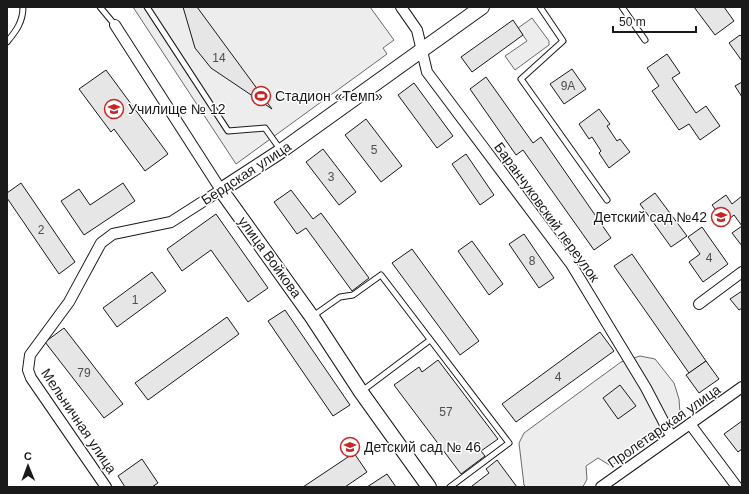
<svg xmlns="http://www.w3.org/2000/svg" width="749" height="494" viewBox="0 0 749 494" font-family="Arial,sans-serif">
	<rect width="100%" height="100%" fill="#fff"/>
	<g fill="#ededed" stroke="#6a6a6a">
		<path d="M133 7H370L394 40 383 48 387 54 236 164Z"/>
		<path d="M532 18 549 41V45L515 70 505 56 527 41 518 28Z"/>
		<path d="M640 356 655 359 674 383 679 399 680 413 656 433 611 466 598 458 586 466 587 479 584 485 582 487H526L524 485 519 443 524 433 621 362Z"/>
	</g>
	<g fill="#e6e6e6" stroke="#1a1a1a">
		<path d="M183 7H197L272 109 211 68 195 48Z"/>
		<path d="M694 7H724L734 21 715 35Z"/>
		<path d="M513 20 523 35 472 72 461 57Z"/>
		<path d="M740 35 742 37V61L729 43Z"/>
		<path d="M667 54 680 73 672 78 696 113 706 106 720 126 700 140 689 124 679 130 652 91 659 86 647 68Z"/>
		<path d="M572 69 586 89 564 104 550 84Z"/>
		<path d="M106 70 168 154 145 171 114 129 111 132 79 89Z"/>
		<path d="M486 77 533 143 541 137 611 238 594 250 523 150 516 155 470 89Z"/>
		<path d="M742 82V97L735 86Z"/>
		<path d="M414 83 453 136 437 148 398 95Z"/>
		<path d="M599 109 610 124 607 126 617 141 620 139 630 152 609 168 599 153 601 151 592 137 589 139 579 124Z"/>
		<path d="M366 119 402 166 381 182 345 135Z"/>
		<path d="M323 149 356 192 339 205 306 162Z"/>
		<path d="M466 154 494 195 480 205 452 164Z"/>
		<path d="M21 183 75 262 59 274 7 198V193Z"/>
		<path d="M123 183 135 201 84 235 61 201 79 189 90 205Z"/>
		<path d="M291 190 313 219 321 213 369 278 352 291 306 228 297 234 274 202Z"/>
		<path d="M655 193 687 236 671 247 640 204Z"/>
		<path d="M726 195 732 204 742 196V226L734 215 725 222 712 205Z"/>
		<path d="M216 214 268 288 248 302 211 250 182 271 167 249Z"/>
		<path d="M742 226V246L732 233Z"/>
		<path d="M702 227 728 264 703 282 689 262 700 254 688 237Z"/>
		<path d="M524 234 554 278 539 288 509 244Z"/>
		<path d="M472 241 503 284 489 295 458 251Z"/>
		<path d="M412 249 479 341 460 355 392 263Z"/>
		<path d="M632 254 706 361 689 373 614 266Z"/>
		<path d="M152 272 166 291 117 327 103 308Z"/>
		<path d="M742 291V308L739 310 730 299Z"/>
		<path d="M285 310 350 405 333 416 268 321Z"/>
		<path d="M227 317 239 334 148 400 135 383Z"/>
		<path d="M64 328 123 404 104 418 45 342Z"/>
		<path d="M600 332 614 351 516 422 502 404Z"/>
		<path d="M438 360 498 439 481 451 485 456 461 474 394 385 419 367 422 372Z"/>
		<path d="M706 361 719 379 699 393 686 375Z"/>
		<path d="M620 385 636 406 618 419 603 398Z"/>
		<path d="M742 421V449L738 452 724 434Z"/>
		<path d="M354 453 367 472 345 487H303Z"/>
		<path d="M142 459 158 483 152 487H125L118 476Z"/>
		<path d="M497 460 517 487H472V486L489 473 486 469Z"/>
		<path d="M387 474 396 487H367Z"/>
	</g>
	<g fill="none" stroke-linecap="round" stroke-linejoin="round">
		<defs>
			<g id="lane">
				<path d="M100 7 115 25"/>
				<path d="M147 7 228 131 265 128 280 149"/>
				<path d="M540 7 563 41 521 79 607 200"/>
				<path d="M622 7 645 40"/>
				<path d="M7 42C16 31 23 22 23 7"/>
				<path d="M313 316 340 297 353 295 381 275 509 443 450 487"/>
				<path d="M362 391 430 340"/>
			</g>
			<g id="street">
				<path d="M401 7 417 30 427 72 571 264 646 388 671 436"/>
				<path d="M699 304 742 272"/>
				<path d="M690 424 737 487"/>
				<path d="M106 487 31 378 28 370 30 355 69 302 101 243 113 234 171 222 221 190 115 25"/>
				<path d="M601 487 742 387"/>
			</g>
			<path id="secondary" d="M429 487 361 392 312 317 221 190 281 151 482 7"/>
		</defs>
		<use href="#lane" stroke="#1a1a1a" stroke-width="7"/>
		<use href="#street" stroke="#1a1a1a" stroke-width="12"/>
		<use href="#secondary" stroke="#1a1a1a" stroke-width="16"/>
		<use href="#lane" stroke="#fff" stroke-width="5"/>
		<use href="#street" stroke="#fff" stroke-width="10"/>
		<use href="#secondary" stroke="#fff" stroke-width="14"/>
	</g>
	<defs>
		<symbol id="stadium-ring" viewBox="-11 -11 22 22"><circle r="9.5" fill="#fff" stroke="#c62828" stroke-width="1.5"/><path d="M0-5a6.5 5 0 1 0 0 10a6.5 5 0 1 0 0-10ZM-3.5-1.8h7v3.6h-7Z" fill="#c62828"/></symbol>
		<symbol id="university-ring" viewBox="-11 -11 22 22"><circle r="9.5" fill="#fff" stroke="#c62828" stroke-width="1.5"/><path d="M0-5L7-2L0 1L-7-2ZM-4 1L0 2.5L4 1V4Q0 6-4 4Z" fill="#c62828"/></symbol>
		<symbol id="school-ring" viewBox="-11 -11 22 22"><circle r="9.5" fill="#fff" stroke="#c62828" stroke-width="1.5"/><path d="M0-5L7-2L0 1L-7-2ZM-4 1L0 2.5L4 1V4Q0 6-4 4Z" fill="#c62828"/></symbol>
	</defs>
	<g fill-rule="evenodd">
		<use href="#stadium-ring" x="250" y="85" width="22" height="22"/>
		<use href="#university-ring" x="103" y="98" width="22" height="22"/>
		<use href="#school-ring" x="710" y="206" width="22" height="22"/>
		<use href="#school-ring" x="339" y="436" width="22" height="22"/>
	</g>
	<g text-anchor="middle" stroke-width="3" stroke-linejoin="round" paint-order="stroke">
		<g font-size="12" fill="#4d4d4d">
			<text x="219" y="62">14</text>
			<text x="568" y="90">9А</text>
			<text x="374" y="154">5</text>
			<text x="331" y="181">3</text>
			<text x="41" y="234">2</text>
			<text x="709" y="262">4</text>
			<text x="532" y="265">8</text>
			<text x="135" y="304">1</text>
			<text x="84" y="377">79</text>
			<text x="558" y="381">4</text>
			<text x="446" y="416">57</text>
		</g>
		<g font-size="14" fill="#1a1a1a" stroke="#fff" text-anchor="start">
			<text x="275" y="101">Стадион «Темп»</text>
			<text x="128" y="114">Училище № 12</text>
			<text x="707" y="222" text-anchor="end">Детский сад №42</text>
			<text x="364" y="452">Детский сад № 46</text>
		</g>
		<g font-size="14" fill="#1a1a1a" stroke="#fff">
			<text transform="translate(246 173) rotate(-33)" y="5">Бердская улица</text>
			<text transform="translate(547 212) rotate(54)" y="5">Баранчуковский переулок</text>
			<text transform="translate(270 257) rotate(54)" y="5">улица Войкова</text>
			<text transform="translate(79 421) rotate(56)" y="5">Мельничная улица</text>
			<text transform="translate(664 426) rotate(-35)" y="5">Пролетарская улица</text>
		</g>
	</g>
	<rect width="749" height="494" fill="none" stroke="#1a1a1a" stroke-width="16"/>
	<g transform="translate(28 466) rotate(359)" stroke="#ffffff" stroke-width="3" paint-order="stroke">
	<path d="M0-3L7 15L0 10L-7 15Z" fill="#1a1a1a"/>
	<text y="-6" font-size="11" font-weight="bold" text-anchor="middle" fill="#1a1a1a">С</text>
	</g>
	<path d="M613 26v6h83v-6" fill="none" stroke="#1a1a1a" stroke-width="2"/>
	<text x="619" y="26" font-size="12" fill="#1a1a1a" stroke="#ffffff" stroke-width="3" paint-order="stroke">50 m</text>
</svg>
